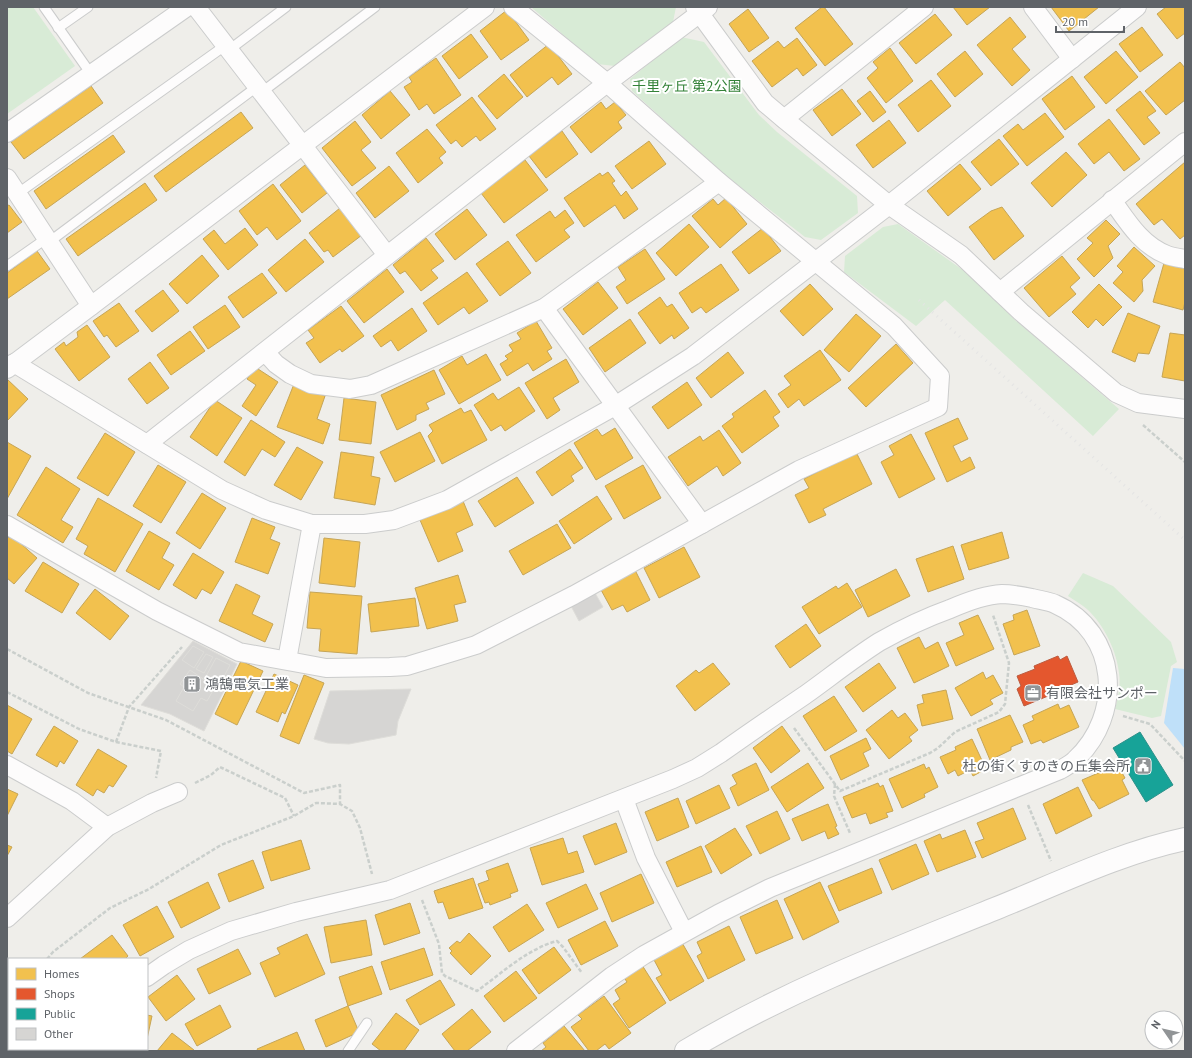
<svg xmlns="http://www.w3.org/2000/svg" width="1192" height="1058" viewBox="0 0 1192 1058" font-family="'PT Sans','Noto Sans JP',sans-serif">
	<rect width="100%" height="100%" fill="#efeeea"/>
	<g fill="#d8ebd6">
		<path d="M7 7H33L75 66 7 114Z"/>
		<path d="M531 7H676L673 22 615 66 597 64Z"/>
		<path d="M681 37 704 42 759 115 777 132 857 196 858 213 821 240 805 237 725 175 632 91 630 79Z"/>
		<path d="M898 224 967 273 1015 320 1119 409 1093 436 945 300 916 326 844 272 845 256 883 227Z"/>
		<path d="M1083 573 1113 586 1171 642 1177 662 1171 666 1161 716 1152 718 1115 709C1118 698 1121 685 1119 673 1117 652 1104 625 1088 610 1083 605 1075 601 1068 596Z"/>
	</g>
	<path fill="#bfe0f9" d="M1173 668 1185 669V749L1164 723Z"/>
	<g fill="#f2c14e" stroke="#c6a556">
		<path d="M822 7H824L853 44 825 66 795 28Z"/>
		<path d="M953 7H990L967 25Z"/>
		<path d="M1051 7H1099L1069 31Z"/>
		<path d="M1166 7H1185V33L1177 39 1157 14Z"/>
		<path d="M748 9 769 38 749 52 729 24Z"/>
		<path d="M507 10 529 40 501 60 480 31Z"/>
		<path d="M935 14 952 35 916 64 899 43Z"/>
		<path d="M1010 17 1026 37 1012 49 1030 70 1012 86 977 45Z"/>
		<path d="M1142 27 1163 55 1140 72 1119 44Z"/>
		<path d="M471 34 488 57 459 79 442 56Z"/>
		<path d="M797 38 817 65 803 76 797 68 772 87 752 61 778 41 784 48Z"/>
		<path d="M549 44 572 74 558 85 552 77 527 97 510 75Z"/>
		<path d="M890 48 913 81 886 103 867 78 878 68 873 62Z"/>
		<path d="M965 51 983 74 955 97 937 74Z"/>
		<path d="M1116 51 1138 77 1106 104 1084 77Z"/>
		<path d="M436 58 461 95 434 114 427 104 419 110 404 87 412 82 409 77Z"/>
		<path d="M1180 62 1185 68V100L1166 115 1145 91Z"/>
		<path d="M504 74 523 97 497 119 478 96Z"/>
		<path d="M1072 76 1095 107 1065 130 1042 99Z"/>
		<path d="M931 80 951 106 918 132 898 105Z"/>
		<path d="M91 86 103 103 24 159 11 142Z"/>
		<path d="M842 89 861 114 832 136 813 110Z"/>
		<path d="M390 91 410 115 381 139 362 115Z"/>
		<path d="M870 91 886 112 873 122 857 101Z"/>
		<path d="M1140 91 1156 111 1147 117 1160 133 1144 145 1116 110Z"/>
		<path d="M472 97 496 129 480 141 476 136 462 147 456 140 451 144 436 125Z"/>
		<path d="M601 102 606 109 615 102 626 115 618 122 622 128 591 153 570 127Z"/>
		<path d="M241 112 253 128 166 192 154 176Z"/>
		<path d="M1045 113 1064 137 1027 166 1003 136 1018 124 1023 130Z"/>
		<path d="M1109 119 1140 159 1124 171 1109 152 1094 164 1078 144Z"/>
		<path d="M889 120 906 143 873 168 856 145Z"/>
		<path d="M355 121 371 142 361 150 376 168 352 186 322 148Z"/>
		<path d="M427 129 446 152 439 158 443 163 418 183 396 153Z"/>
		<path d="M562 131 578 154 546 178 529 156Z"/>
		<path d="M113 135 125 152 46 209 34 191Z"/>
		<path d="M999 139 1019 164 991 186 971 162Z"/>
		<path d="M649 141 666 164 632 189 615 166Z"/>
		<path d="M1066 152 1087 175 1052 207 1031 183Z"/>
		<path d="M525 160 548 190 504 223 481 193Z"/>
		<path d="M1185 162V235L1180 239 1162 219 1154 225 1136 204Z"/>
		<path d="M960 164 981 189 948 216 927 191Z"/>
		<path d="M305 165 327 193 302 213 280 185Z"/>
		<path d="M389 166 409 191 375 218 356 193Z"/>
		<path d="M608 172 615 181 612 183 621 196 626 191 638 209 624 219 615 205 584 227 564 198 600 173 602 176Z"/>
		<path d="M145 183 157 200 78 256 66 239Z"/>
		<path d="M273 184 301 221 277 240 267 227 257 235 239 211Z"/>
		<path d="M726 198 747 224 720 248 692 216 713 199 718 205Z"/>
		<path d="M9 205 22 222 7 233V206Z"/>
		<path d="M1002 207 1024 236 994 260 969 227 991 211Z"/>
		<path d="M340 208 362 235 333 257 328 250 324 252 309 233Z"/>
		<path d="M467 209 487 235 455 260 435 234Z"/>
		<path d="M565 210 574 223 564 230 570 237 536 262 516 235 550 211 555 218Z"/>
		<path d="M1106 220 1120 234 1108 246 1113 258 1094 277 1077 259 1093 243 1087 238Z"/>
		<path d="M689 224 709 247 676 276 656 253Z"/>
		<path d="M245 228 258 245 228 270 203 239 214 230 225 244Z"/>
		<path d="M763 228 781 251 749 274 732 252Z"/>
		<path d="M426 238 444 261 431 270 438 278 421 291 405 271 400 274 393 265Z"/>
		<path d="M305 239 324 262 286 292 268 270Z"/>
		<path d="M508 241 531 273 500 296 476 264Z"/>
		<path d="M1134 247 1155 266 1142 280 1143 291 1134 302 1113 283 1123 272 1117 266Z"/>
		<path d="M645 249 665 279 627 304 616 287 626 280 618 267Z"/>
		<path d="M37 251 50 269 7 299V273Z"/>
		<path d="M202 255 219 276 187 304 169 284Z"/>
		<path d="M1062 256 1080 278 1070 287 1076 294 1049 317 1024 288Z"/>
		<path d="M1164 263 1185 269V302L1183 310 1153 302Z"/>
		<path d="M721 264 739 290 706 313 701 307 692 313 679 293Z"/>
		<path d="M387 269 404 292 364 323 347 301Z"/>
		<path d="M467 272 488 301 469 314 464 307 438 325 423 303Z"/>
		<path d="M262 273 277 293 243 318 228 297Z"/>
		<path d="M598 282 618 308 583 335 563 309Z"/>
		<path d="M810 284 833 309 803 336 780 311Z"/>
		<path d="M1099 284 1122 307 1103 326 1096 319 1088 328 1072 312Z"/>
		<path d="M163 290 179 311 152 332 135 311Z"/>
		<path d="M660 297 667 307 672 304 689 328 674 339 672 335 660 344 638 313Z"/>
		<path d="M119 303 139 331 116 347 107 335 104 337 93 321Z"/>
		<path d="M225 305 240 327 208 349 193 327Z"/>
		<path d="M341 306 364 336 342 352 340 349 320 363 306 343 314 338 308 330Z"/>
		<path d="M412 308 427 331 398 351 391 340 381 347 373 336Z"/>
		<path d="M1128 313 1160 326 1149 354 1138 353 1135 362 1112 352Z"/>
		<path d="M856 314 881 336 849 372 824 350Z"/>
		<path d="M630 319 646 343 605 372 589 348Z"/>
		<path d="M536 321 552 348 547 351 552 359 533 371 528 363 507 376 500 364 508 359 505 356 513 351 509 345 521 339 517 333Z"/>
		<path d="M87 325 110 357 79 381 55 349 64 342 66 346 78 337 77 332Z"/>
		<path d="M190 331 205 351 171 375 157 355Z"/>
		<path d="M1170 333 1185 335V381L1162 377Z"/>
		<path d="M896 344 913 363 866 407 848 388Z"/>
		<path d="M820 350 841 380 804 406 799 399 788 408 778 394 791 385 784 376Z"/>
		<path d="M728 352 744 373 711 398 696 378Z"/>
		<path d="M486 354 501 380 459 404 439 370 462 356 467 365Z"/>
		<path d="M566 359 579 382 553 398 560 410 547 419 525 383Z"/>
		<path d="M150 362 169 388 147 404 128 379Z"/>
		<path d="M255 367 278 382 256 416 242 406 256 385 247 379Z"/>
		<path d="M434 370 445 394 426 403 429 409 416 415V420L397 430 381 395Z"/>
		<path d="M7 379 28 399 7 421Z"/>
		<path d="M687 382 702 405 668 429 652 407Z"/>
		<path d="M294 384 325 396 317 419 330 424 323 444 277 427Z"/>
		<path d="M519 387 535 411 505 431 501 425 491 431 474 405 493 393 498 400Z"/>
		<path d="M765 390 780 412 773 417 779 426 742 453 722 426 734 417 732 414Z"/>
		<path d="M344 398 376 402 371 444 339 440Z"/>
		<path d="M215 400 242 418 217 456 190 437Z"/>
		<path d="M461 408 464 413 471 410 487 440 442 464 428 436 433 431 429 425Z"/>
		<path d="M958 418 968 439 953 446 961 462 970 457 975 468 947 482 925 433Z"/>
		<path d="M251 420 285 442 275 457 262 449 245 476 224 462Z"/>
		<path d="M615 428 633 458 596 480 574 443 597 429 602 436Z"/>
		<path d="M719 430 741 463 723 476 717 466 688 486 668 457 700 436 703 441Z"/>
		<path d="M420 432 435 461 395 482 380 452Z"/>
		<path d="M105 433 135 452 108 496 77 478Z"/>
		<path d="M911 434 935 479 899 498 881 462 894 455 889 446Z"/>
		<path d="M7 442 31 456 7 499Z"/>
		<path d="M297 447 323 462 301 500 274 485Z"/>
		<path d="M570 449 583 468 571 476 574 481 552 496 536 472Z"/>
		<path d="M341 452 374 457 371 476 380 478 375 505 334 498Z"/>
		<path d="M856 452 872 484 823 509 826 515 809 523 795 495 809 488 804 479Z"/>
		<path d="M158 465 186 482 161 523 133 506Z"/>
		<path d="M643 465 661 498 624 519 605 486Z"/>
		<path d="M46 467 80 489 61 520 73 527 63 543 17 515Z"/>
		<path d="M517 477 534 503 495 527 478 501Z"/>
		<path d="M202 493 226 508 200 549 176 533Z"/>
		<path d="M597 496 612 519 574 544 559 521Z"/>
		<path d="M98 498 143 524 115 572 84 554 88 546 76 539Z"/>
		<path d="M463 501 473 525 456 533 463 551 438 562 420 520Z"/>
		<path d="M252 518 275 527 270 539 280 543 268 574 235 562Z"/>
		<path d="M557 524 571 548 523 575 509 551Z"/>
		<path d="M149 531 170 543 162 558 174 565 159 590 126 571Z"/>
		<path d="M1002 532 1009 558 969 570 961 545Z"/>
		<path d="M11 535 37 558 14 584 7 578V539Z"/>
		<path d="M324 538 360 542 355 587 319 583Z"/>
		<path d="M953 546 964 579 928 592 916 559Z"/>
		<path d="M684 547 700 577 659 598 644 568Z"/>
		<path d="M193 553 224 572 211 594 202 589 196 599 173 585Z"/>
		<path d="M43 562 79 584 62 613 25 591Z"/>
		<path d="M896 569 910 596 868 617 855 590Z"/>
		<path d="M635 570 650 600 627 612 623 605 612 610 600 588Z"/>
		<path d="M458 575 466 602 454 605 458 621 427 629 415 588Z"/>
		<path d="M847 583 862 607 819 634 802 607 836 586 838 589Z"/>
		<path d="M236 584 260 596 252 614 273 624 265 642 219 621Z"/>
		<path d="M95 589 129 616 110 640 76 613Z"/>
		<path d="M310 592 362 596 357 654 319 651 321 629 307 628Z"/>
		<path d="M415 598 419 626 371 632 368 604Z"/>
		<path d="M1027 610 1040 646 1014 655 1003 624 1014 620 1013 615Z"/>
		<path d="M978 615 994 649 956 666 946 643 964 635 959 623Z"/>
		<path d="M806 624 821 646 790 668 775 646Z"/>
		<path d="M919 637 925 649 938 642 949 666 914 683 897 648Z"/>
		<path d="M241 661 263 671 237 725 215 714Z"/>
		<path d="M713 663 730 684 695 711 676 686 696 670 699 673Z"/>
		<path d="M879 663 896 688 863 712 845 687Z"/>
		<path d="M983 672 986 679 993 675 1003 693 990 700 993 704 971 716 955 688Z"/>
		<path d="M274 674 298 685 285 714 282 712 278 722 256 712Z"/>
		<path d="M304 675 324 683 299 744 280 736Z"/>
		<path d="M946 690 953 719 922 726 917 705 924 703 922 695Z"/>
		<path d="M834 696 857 731 825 751 803 716Z"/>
		<path d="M1058 704 1060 709 1069 705 1079 727 1043 743 1041 740 1031 744 1023 725 1034 720 1032 716Z"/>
		<path d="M7 705 32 719 12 754 7 751Z"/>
		<path d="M892 710 898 718 905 713 918 730 909 737 912 741 889 759 866 730Z"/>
		<path d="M1010 715 1023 742 1011 747V750L990 760 977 729Z"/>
		<path d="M54 726 78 741 64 764 60 761 57 767 36 755Z"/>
		<path d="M782 726 800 751 771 773 753 748Z"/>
		<path d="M866 738 871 749 863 753 869 766 841 780 830 756Z"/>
		<path d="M972 739 986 769 973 776 970 770 958 776 955 770 948 774 940 757 956 750 955 747Z"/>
		<path d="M98 749 127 766 113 787 109 785 104 793 97 789 93 796 76 785Z"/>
		<path d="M1116 762 1125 778 1122 780 1129 794 1099 809 1094 801 1092 800 1082 780 1103 771 1102 769Z"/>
		<path d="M756 763 769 790 738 806 730 788 737 784 732 775Z"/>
		<path d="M808 763 824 788 787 812 771 787Z"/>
		<path d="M924 764 926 769 929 767 938 787 924 794 925 797 902 808 889 779Z"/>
		<path d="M878 783 880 787 883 785 893 811 886 813 888 817 870 824 866 813 852 818 843 797Z"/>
		<path d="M719 785 730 808 696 824 686 801Z"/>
		<path d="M1078 787 1092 816 1056 834 1043 804Z"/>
		<path d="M7 789 18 794 7 816Z"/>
		<path d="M678 798 689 827 657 841 645 812Z"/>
		<path d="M828 804 837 826 835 827 839 834 828 839 825 831 802 841 792 819Z"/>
		<path d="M1013 808 1026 839 982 858 975 842 984 839 977 823Z"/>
		<path d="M777 811 790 839 760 854 746 826Z"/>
		<path d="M616 823 627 852 595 865 583 836Z"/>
		<path d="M735 828 752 855 721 874 705 846Z"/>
		<path d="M965 830 976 857 937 872 924 841 940 834 942 839Z"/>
		<path d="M563 838 568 854 577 851 584 872 542 885 530 848Z"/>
		<path d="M301 840 310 869 271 881 262 852Z"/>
		<path d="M916 844 929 874 892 890 879 860Z"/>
		<path d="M7 845 12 847 7 856Z"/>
		<path d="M701 846 712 872 677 887 666 862Z"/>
		<path d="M253 860 264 888 229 902 218 874Z"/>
		<path d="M508 863 518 891 510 894 511 897 490 905 489 902 485 903 478 884 489 880 486 871Z"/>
		<path d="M872 868 882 893 839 911 828 886Z"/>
		<path d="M641 874 654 903 612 922 600 893Z"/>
		<path d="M473 878 483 908 449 919 443 902 438 903 434 891Z"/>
		<path d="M208 882 220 908 181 928 168 902Z"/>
		<path d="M820 882 839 922 803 940 784 899Z"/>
		<path d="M586 884 598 909 558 928 546 903Z"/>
		<path d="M777 900 793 938 756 954 740 917Z"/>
		<path d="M410 903 420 933 384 945 375 915Z"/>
		<path d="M527 904 544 930 509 952 493 927Z"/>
		<path d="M157 906 174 937 140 956 123 925Z"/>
		<path d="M366 920 372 955 331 963 324 927Z"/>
		<path d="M605 921 618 946 581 965 568 940Z"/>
		<path d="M729 926 745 960 708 979 697 956 702 953 697 942Z"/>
		<path d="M469 933 491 956 471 975 450 953 452 951 449 948 457 941 460 943Z"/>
		<path d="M307 934 325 974 275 997 260 963 280 954 277 948Z"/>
		<path d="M112 935 128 956 125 959H80Z"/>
		<path d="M681 941 704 981 670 1001 656 978 662 975 653 958Z"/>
		<path d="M554 947 571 970 539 994 522 970Z"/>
		<path d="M424 948 433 975 390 990 381 962Z"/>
		<path d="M238 949 251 974 209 994 197 969Z"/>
		<path d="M642 965 666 1003 629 1028 613 1004 620 999 615 990 627 982 623 976Z"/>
		<path d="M372 966 382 994 348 1006 339 977Z"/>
		<path d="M516 971 537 998 504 1022 484 996Z"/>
		<path d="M177 975 195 999 166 1021 148 997Z"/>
		<path d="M440 980 455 1005 420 1025 406 1000Z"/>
		<path d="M604 996 631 1033 609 1049 605 1044 596 1051H589L571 1027 582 1019 578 1015Z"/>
		<path d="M220 1005 231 1027 197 1046 185 1024Z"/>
		<path d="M348 1006 359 1032 326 1047 315 1020Z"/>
		<path d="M472 1009 491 1032 467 1051H455L442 1034Z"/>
		<path d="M396 1013 419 1030 404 1051H381L372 1044Z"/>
		<path d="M147 1015 152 1016 147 1039Z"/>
		<path d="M564 1026 585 1051H541L546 1047 543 1043Z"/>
		<path d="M297 1032 305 1051H258L257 1049Z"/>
		<path d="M172 1033 194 1050 193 1051H157Z"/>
		<path d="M121 1049H145V1051H131Z"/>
	</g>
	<path fill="#e4572e" stroke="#bc5b3f" d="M1058 656 1060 660 1067 656 1078 682 1064 688 1063 694 1050 700 1048 696 1024 706 1017 689 1021 686 1017 676 1035 669 1034 666Z"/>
	<path fill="#17a398" stroke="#2d908a" d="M1140 732 1173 785 1146 802 1113 748Z"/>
	<g fill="#d6d5d3" stroke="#deddd9">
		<path d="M595 593 603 607 579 621 571 606Z"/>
		<path d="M193 641 237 664 204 731 170 714 141 705Z"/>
		<path d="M193 646 204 652 194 668 182 660Z"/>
		<path d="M206 654 213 657 204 673 196 669Z"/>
		<path d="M216 658 230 665 219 686 205 678Z"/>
		<path d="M190 670 215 687 207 701 201 698 193 711 176 701 184 687 180 684Z"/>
		<path d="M411 689 398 721 396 735 349 744 328 743 314 739 330 691Z"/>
	</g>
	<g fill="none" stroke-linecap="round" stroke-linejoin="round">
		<defs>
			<g id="service">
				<path d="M44 7 91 74"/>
				<path d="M58 28 88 7"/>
				<path d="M229 50 286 7"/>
				<path d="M262 92 375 7"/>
				<path d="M17 194 226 45"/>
				<path d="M49 242 258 86"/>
				<path d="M7 266 47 238"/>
				<path d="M348 1051 367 1023"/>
			</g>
			<g id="minor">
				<path d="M196 7 387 255"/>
				<path d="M695 7 765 103 784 119 889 205 961 255 1021 312 1116 393 1138 403 1185 409"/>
				<path d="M1033 7 1072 59"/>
				<path d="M784 119 924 7"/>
				<path d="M7 133 187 7"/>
				<path d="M7 178 91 306"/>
				<path d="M1112 200C1127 221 1141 245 1167 255 1172 257 1179 258 1185 259"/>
				<path d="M1000 292 1185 142"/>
				<path d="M544 308 702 524"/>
				<path d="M265 352 276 364 290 374 311 384 350 389 371 385 544 308 719 182"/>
				<path d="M14 363 222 490 266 510 312 524H365L394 520 447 500 615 406 693 356 889 205 1137 7"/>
				<path d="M7 369 91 306 485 7"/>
				<path d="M147 444 607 83 708 7"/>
				<path d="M7 525 157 611 239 652 326 668 390 667 407 666 476 645 574 595 799 470 938 407 940 376 894 326 719 182 607 83 513 7"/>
				<path d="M287 660 312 524"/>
				<path d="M7 765 72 801 107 827"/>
				<path d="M624 799 646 858 684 932"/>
				<path d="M7 918 107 827 152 803 178 792"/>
				<path d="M147 977 164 965 189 950 231 931 296 912 390 890 673 779 697 768 721 753C749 733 777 714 805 695 830 677 854 658 879 642 902 629 925 618 950 609 966 602 985 595 1002 594 1012 594 1022 596 1032 598 1039 600 1049 601 1055 604 1119 632 1124 715 1075 760 1071 764 1065 767 1060 770L770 888 718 914 644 955 612 976 516 1051"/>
				<path d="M102 1049 105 1051"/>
				<path d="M71 1051 73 1049"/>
			</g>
			<path id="tertiary" d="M686 1051C784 992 892 950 997 908 1059 883 1120 853 1185 839"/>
		</defs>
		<use href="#service" stroke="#cbcccc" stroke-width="11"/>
		<use href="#minor" stroke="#cbcccc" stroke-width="20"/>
		<use href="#tertiary" stroke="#cbcccc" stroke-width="24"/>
		<g stroke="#cacfcc" stroke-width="2.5" stroke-dasharray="4 2" stroke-linecap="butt">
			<path d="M1143 425 1185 462"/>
			<path d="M7 649 88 693 166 720 304 793 340 785V804"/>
			<path d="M7 692 79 729 116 742 161 751 156 778"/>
			<path d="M1123 716 1150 724 1185 761"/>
			<path d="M794 728 840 791 930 753 938 748 955 732 999 712 1005 704 1009 663 993 615"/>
			<path d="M116 742 129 707 182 647"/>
			<path d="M195 783 211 775 220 767 285 798 294 816"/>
			<path d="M835 784 834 796 850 833"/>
			<path d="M1028 805 1051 861"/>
			<path d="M422 900 439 944 442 973 445 976 477 991C502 973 527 949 557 941L563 947 582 973"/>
			<path d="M47 959 53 952 110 908 149 889 221 845 294 816 316 803 340 804 352 811 360 828 372 874"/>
			<path d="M7 1008 9 1005"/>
		</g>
		<use href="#service" stroke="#fdfcfc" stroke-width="9"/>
		<use href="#minor" stroke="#fdfcfc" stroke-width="18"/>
		<use href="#tertiary" stroke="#fdfcfc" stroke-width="22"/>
		<path stroke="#e4e4e4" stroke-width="3" stroke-dasharray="1 5" stroke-linecap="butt" d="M919 300 1185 540"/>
	</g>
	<defs>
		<symbol id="building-square" viewBox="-11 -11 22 22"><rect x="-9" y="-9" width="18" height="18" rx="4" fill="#919496" stroke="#fff"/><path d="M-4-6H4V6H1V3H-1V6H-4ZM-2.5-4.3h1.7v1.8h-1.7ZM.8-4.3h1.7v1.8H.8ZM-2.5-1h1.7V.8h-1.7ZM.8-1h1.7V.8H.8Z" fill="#fff"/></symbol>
		<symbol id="office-square" viewBox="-11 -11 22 22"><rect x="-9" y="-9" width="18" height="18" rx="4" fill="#919496" stroke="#fff"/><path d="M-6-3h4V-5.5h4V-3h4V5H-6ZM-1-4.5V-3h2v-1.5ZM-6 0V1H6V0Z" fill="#fff"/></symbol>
		<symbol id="civic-square" viewBox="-11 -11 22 22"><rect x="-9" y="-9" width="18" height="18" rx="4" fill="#919496" stroke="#fff"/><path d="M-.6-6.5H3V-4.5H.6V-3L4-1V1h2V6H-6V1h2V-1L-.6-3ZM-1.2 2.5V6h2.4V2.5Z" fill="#fff"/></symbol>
	</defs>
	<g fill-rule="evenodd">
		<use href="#building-square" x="182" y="674" width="20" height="20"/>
		<use href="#office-square" x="1023" y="683" width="20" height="20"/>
		<use href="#civic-square" x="1133" y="756" width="20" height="20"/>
	</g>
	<g text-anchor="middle" stroke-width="4" stroke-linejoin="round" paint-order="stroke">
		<g font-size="14" fill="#348238" stroke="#fff">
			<text x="687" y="91">千里ヶ丘 第2公園</text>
		</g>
		<g font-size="14" fill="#5f6368" stroke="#fff" text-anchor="start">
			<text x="205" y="689">鴻鵠電気工業</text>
			<text x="1046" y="698">有限会社サンポー</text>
			<text x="1130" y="771" text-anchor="end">杜の街くすのきの丘集会所</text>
		</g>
	</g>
	<rect width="1192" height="1058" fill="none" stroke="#5f6368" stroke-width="16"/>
	<rect x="8" y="958" width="140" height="92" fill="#ffffff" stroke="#bfc1c3"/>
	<rect x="16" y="968" width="20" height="12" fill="#f2c14e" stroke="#bfc1c3"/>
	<text x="44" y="978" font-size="12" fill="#5f6368">Homes</text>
	<rect x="16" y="988" width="20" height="12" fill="#e4572e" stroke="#bfc1c3"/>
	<text x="44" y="998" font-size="12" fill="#5f6368">Shops</text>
	<rect x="16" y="1008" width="20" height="12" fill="#17a398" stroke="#bfc1c3"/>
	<text x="44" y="1018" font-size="12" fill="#5f6368">Public</text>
	<rect x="16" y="1028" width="20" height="12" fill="#d6d5d3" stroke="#bfc1c3"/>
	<text x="44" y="1038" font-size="12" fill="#5f6368">Other</text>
	<g transform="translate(1164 1030) rotate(304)"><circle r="19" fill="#ffffff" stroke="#bfc1c3"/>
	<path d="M0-3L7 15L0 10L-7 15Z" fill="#919496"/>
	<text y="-6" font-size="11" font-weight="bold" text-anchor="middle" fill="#5f6368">N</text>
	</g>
	<path d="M1056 26v6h68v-6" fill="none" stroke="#5f6368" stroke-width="2"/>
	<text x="1062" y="26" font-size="12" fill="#5f6368" stroke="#ffffff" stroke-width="3" paint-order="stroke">20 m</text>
</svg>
